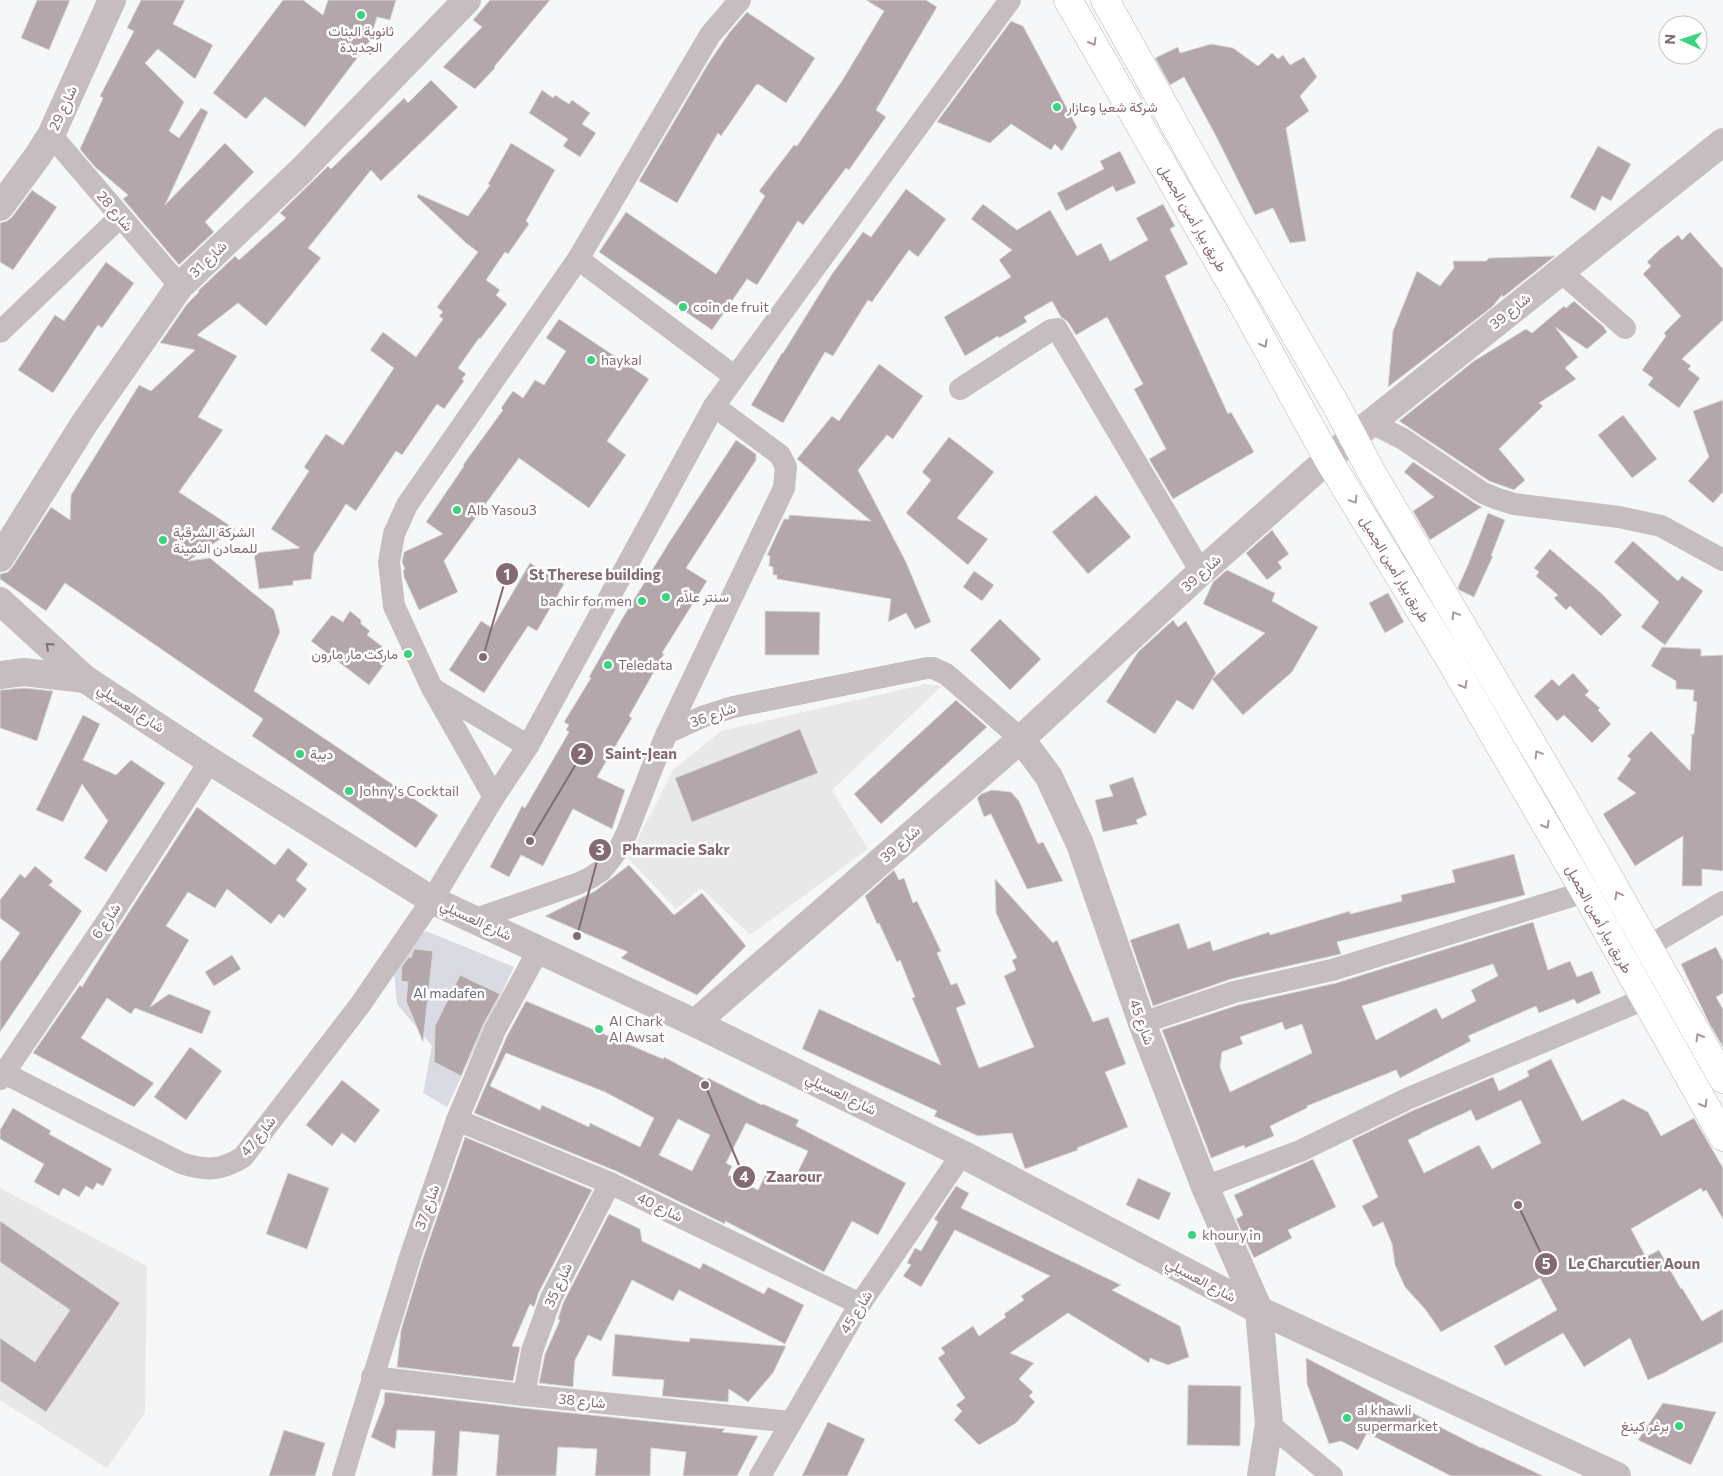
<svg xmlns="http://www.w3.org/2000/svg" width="1723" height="1476" viewBox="0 0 1723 1476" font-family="Commissioner,Vazirmatn,sans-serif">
	<rect width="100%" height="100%" fill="#f6f7f8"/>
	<g fill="#e9e8e9">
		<path d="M926 684 942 686 832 790 868 849 750 935 701 888 676 909 628 858 673 770 721 731Z"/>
		<path d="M0 1188 147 1266 145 1413 107 1468 0 1400Z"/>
	</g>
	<path fill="#dadbe2" d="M426 931 514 967 447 1107 423 1093 432 1046 397 1004 394 973 407 944Z"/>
	<g fill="#b4a7ac" stroke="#d8d9da" fill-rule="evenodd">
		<path d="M37 0H70L49 50 21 38Z"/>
		<path d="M141 0H185L173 24 213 45 195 79 158 49 145 63 184 102 169 131 179 138 201 108 208 112 165 205 225 143 254 172 205 222 214 232 179 265 123 199 128 195 94 166 80 149 103 98 100 96 134 31 127 28Z"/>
		<path d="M283 0H303L323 15 328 0H396L390 20 377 17 370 41 305 127 265 97 246 119 213 93Z"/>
		<path d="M490 0H550L494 67 495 68 475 89 443 67 482 27 473 20Z"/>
		<path d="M866 0H926L937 7 876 110 886 117 849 170 846 168 803 225 798 221 757 285 747 279 712 330 599 252 626 212 716 274 765 196 759 191 794 145 797 146 842 81 884 11Z"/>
		<path d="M747 12 815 58 786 103 758 84 756 85 721 136 718 133 677 203 639 181 708 64 729 33Z"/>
		<path d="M1011 21 1023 26 1077 127 1062 151 1055 144 1051 150 1011 124 990 143 937 122Z"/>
		<path d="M1211 44 1233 48 1258 66 1272 53 1278 59 1283 55 1290 65 1304 57 1317 77 1300 96 1309 111 1286 128 1306 241 1290 243 1273 208 1255 215 1217 138 1184 77 1170 85 1155 58 1178 47 1180 53Z"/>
		<path d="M431 80 458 107 381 181 371 170 308 248 321 258 266 326 238 303 197 335 237 356 198 417 223 430 179 492 235 529 188 561 210 558 274 610 280 632 254 691 438 815 416 848 252 736 263 719 65 583 46 611 0 579V574L8 572 13 566 51 507 70 520 71 495 139 385 151 391 195 350 160 343 187 304 199 292 198 291 235 256 239 260 286 218 280 213 328 166 331 169 404 98 408 103Z"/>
		<path d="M542 90 553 98 555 95 569 104 572 100 590 113 582 124 596 133 580 157 563 146 568 139 529 113Z"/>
		<path d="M511 143 555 170 526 221 529 224 508 254 505 252 486 280 500 290 496 295 507 304 480 339 479 338 458 368 466 374 462 379 464 381 444 409 437 404 402 455 396 451 356 511 346 504 314 554 311 579 293 581V585L259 589 254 553 300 548 271 529 309 471 304 467 326 434 343 445 394 368 370 350 383 332 416 357 443 319 439 316 443 312 437 307 478 252 466 243 417 197 418 194 468 216 490 185 488 184Z"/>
		<path d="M1598 146 1631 164 1611 201 1602 196 1595 211 1570 197Z"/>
		<path d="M1120 151 1136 183 1116 192 1113 186 1066 211 1057 193 1104 169 1100 161Z"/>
		<path d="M906 189 946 219 918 257 909 250 872 302 868 300 833 356 825 352 783 423 751 405 782 353H783L832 274 863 232 871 237Z"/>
		<path d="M32 190 57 207 13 270 0 262V223L7 221 12 217Z"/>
		<path d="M983 204 1017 230 1050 210 1077 256 1101 243 1110 261 1148 240 1136 218 1163 204 1175 226 1170 229 1188 264 1165 276 1228 414 1231 412 1254 452 1173 499 1149 459 1166 449 1134 389 1143 384 1107 317 1076 335 1068 322 1061 317 1052 301 1024 317 1027 322 999 338 998 336 965 356 944 317 1011 277 999 260 1012 250 971 219Z"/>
		<path d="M1690 232 1723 269V320L1682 359 1691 366 1688 369 1700 378 1679 408 1648 385 1653 378 1642 370 1666 336 1664 333 1681 316 1643 274 1651 266 1647 262 1659 250 1678 235 1682 240Z"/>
		<path d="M1555 256 1503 297 1502 295 1492 307 1388 387 1393 331 1417 271 1440 286 1454 268 1453 261H1486L1489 258Z"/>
		<path d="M106 262 134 283 102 328 98 325 53 393 18 370 55 315 64 321Z"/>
		<path d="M1574 301 1603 326 1607 332 1587 349 1555 327 1578 357 1565 368 1576 379 1539 403 1543 406 1499 449 1525 480 1514 490 1489 481 1399 421 1474 361 1526 329 1532 333 1564 306 1566 308Z"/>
		<path d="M559 319 649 379 607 441 626 455 589 508 519 458 444 561 458 592 419 610 404 577 403 570 405 569 402 562 404 552 443 534 426 522 464 466 463 465 503 410 501 408 513 391 523 398 535 380 544 385 566 351 546 338Z"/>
		<path d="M879 364 923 396 893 439 887 435 858 470 906 562 931 622 915 629 906 613 888 622 891 599 777 579V575H773V567L769 566 770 556 767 555 784 519H789V515L871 521 797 459 832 416 839 421Z"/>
		<path d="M1723 400V492L1713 503 1688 481 1709 457 1693 411Z"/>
		<path d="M1623 415 1657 459 1632 478 1598 435Z"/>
		<path d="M949 437 994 472 957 518 988 539 968 565 906 513 931 480 922 472Z"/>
		<path d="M736 440 756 454V460L686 568 707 581 662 653 664 654 629 716 632 718 597 777 625 790 612 829 573 809 543 866 521 855 509 877 490 867 522 806 525 808 569 732 566 730 569 725 564 722 591 678 589 677 622 619 670 541Z"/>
		<path d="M1413 462 1476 504 1482 507 1430 540 1413 511 1434 497 1404 472Z"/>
		<path d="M1096 495 1131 537 1088 574 1052 532Z"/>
		<path d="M1488 513 1505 520 1491 556H1493L1474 597 1459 590 1458 587 1468 565Z"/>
		<path d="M1272 530 1289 554 1278 562 1282 568 1267 580 1246 553Z"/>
		<path d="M1633 541 1678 581 1682 576 1703 591 1665 645 1641 627 1659 602 1614 562Z"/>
		<path d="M1550 549 1601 593 1622 615 1601 636 1570 606 1566 610 1554 598 1558 595 1536 576 1539 572 1534 568Z"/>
		<path d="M530 563 564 584 537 631 528 626 484 693 449 670 481 621 492 628Z"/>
		<path d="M1227 570 1275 593 1272 601 1318 627 1292 672 1243 715 1212 679 1265 633 1203 604 1213 582Z"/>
		<path d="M974 571 994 585 982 601 963 587Z"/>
		<path d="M1388 593 1404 622 1385 633 1369 603Z"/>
		<path d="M350 611 361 620V624L370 631 367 635 383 647 380 652 386 662 369 685 311 641 332 615 343 622Z"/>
		<path d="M765 611 820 612 819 655H765Z"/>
		<path d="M1000 619 1041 659 1010 690 970 650Z"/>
		<path d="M1173 620 1178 627 1186 621 1216 673 1193 710 1177 700 1155 734 1106 702 1138 652Z"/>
		<path d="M1662 647 1701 649V656L1723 655V871L1702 869V886H1682L1683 836 1635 866 1603 814 1636 793 1617 779 1631 759 1627 756 1651 731 1690 771 1692 734H1694L1697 702 1693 701 1694 690 1676 689V681L1651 666Z"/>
		<path d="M1573 673 1589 691 1585 695 1600 708 1598 710 1611 724 1592 743 1564 715 1557 721 1534 696 1552 679 1559 686Z"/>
		<path d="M24 688 53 691 37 741 0 728V690Z"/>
		<path d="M956 700 987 727 881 824 854 794Z"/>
		<path d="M83 715 100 724 83 760 116 775 131 760 165 783 106 872 84 858 108 821 82 784 63 822 36 810Z"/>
		<path d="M800 729 818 773 692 822 675 778Z"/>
		<path d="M1133 777 1147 815 1136 820 1138 824 1103 832 1095 800 1113 796 1109 785Z"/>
		<path d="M992 790 1011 792 1019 801 1038 844 1043 842 1063 881 1027 889 991 814 984 817 977 798 981 794Z"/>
		<path d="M197 807 275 865 288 848 308 864 296 880 307 889 284 918 279 914 271 924 227 889 215 908 188 892 166 926 189 940 150 1007 169 994 211 1011 202 1034 135 1008 131 1014 107 998 81 1038 154 1083 134 1107 33 1053 80 985 82 987 109 943Z"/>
		<path d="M1514 854 1525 895 1337 942 1341 954 1231 979 1153 1006 1130 940 1179 923 1188 949 1210 941 1213 951 1269 932 1270 935 1350 911V914L1402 901 1401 895 1455 882 1452 870Z"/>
		<path d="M629 865 674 915 702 893 746 946 697 995 621 958 628 952 545 916 595 891Z"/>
		<path d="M35 866 53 881 49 885 82 911 0 1032V962L20 933 0 918V900L20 874 25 878Z"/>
		<path d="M894 870 899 880 904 878 913 903 917 901 941 951 937 953 951 985 957 983 966 1004 956 1008 979 1068 1034 1047 1004 976 1016 970 1012 960 1017 958 996 913 995 879 1053 943 1057 940 1093 1022 1108 1017 1126 1064 1105 1072 1128 1127 1077 1148 1078 1150 1025 1169 1012 1133 978 1136 934 1116 937 1111 802 1049 819 1009 941 1065 912 998 915 997 900 960 897 962 879 923 877 924 865 896Z"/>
		<path d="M1533 922 1548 970 1570 961 1577 977 1592 971 1601 993 1577 1004 1574 999 1539 1013 1536 1006 1468 1036 1471 1041 1400 1078 1396 1070 1307 1106V1108L1270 1126 1274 1136 1245 1148 1244 1145 1211 1158 1162 1030 1238 1005 1336 983ZM1493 964 1498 976 1471 990 1476 1001 1442 1019 1436 1008 1376 1040 1362 1006ZM1282 1022 1285 1030 1302 1024 1312 1053 1230 1092 1220 1067 1222 1052 1243 1044 1240 1037Z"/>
		<path d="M1716 947 1723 961V993L1716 997 1723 1009V1047L1709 1023 1681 964Z"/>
		<path d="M414 949 433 951 423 1042 406 1001 408 982 401 981 402 966 409 957 411 958Z"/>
		<path d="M232 955 241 969 214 986 205 972Z"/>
		<path d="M460 975 500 994 483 1025 461 1076 434 1062 435 1026Z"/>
		<path d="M526 1001 663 1059 664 1057 707 1080 708 1078 762 1105 763 1104 799 1120 796 1126 906 1183 878 1235 852 1221 824 1272 725 1221V1224L616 1171 474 1113 507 1036ZM506 1053 605 1092 654 1118 640 1147 590 1123 589 1127 542 1105 540 1110 490 1086ZM678 1119 710 1135 692 1171 659 1155ZM746 1123 808 1151 793 1182 768 1170 758 1190 728 1175 732 1166 726 1163Z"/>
		<path d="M190 1047 222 1071 186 1120 154 1097Z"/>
		<path d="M1551 1059 1582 1121 1623 1099 1648 1112 1661 1136 1694 1118 1723 1168V1219L1706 1190 1703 1192 1701 1188 1631 1229 1646 1257 1659 1250 1681 1289 1682 1288 1702 1321 1723 1309V1342L1668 1370V1371L1648 1380 1630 1338 1584 1367 1563 1333 1505 1366 1494 1346 1557 1310 1540 1278 1441 1332 1425 1309 1405 1287 1395 1265 1392 1244 1383 1222 1373 1227 1362 1206 1378 1197 1352 1140 1414 1110 1493 1077 1499 1091 1529 1076 1527 1071ZM1521 1100 1541 1143 1492 1169 1479 1145 1424 1173 1408 1140 1421 1134V1133L1471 1110 1476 1121Z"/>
		<path d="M342 1080 380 1110 355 1143 342 1133 332 1146 306 1125Z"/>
		<path d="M13 1108 51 1131 49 1134 112 1169 103 1186 97 1183 93 1190 86 1186 79 1197 63 1188 59 1196 34 1182 44 1164 0 1139V1130Z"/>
		<path d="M465 1137 592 1190 539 1292 534 1307 530 1304 512 1346 520 1347 513 1381 397 1367 401 1330 423 1258Z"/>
		<path d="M1313 1159 1336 1207 1288 1230 1292 1238 1254 1258 1236 1219 1243 1215 1234 1195Z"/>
		<path d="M288 1173 329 1188 307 1249 266 1234Z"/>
		<path d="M1138 1178 1171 1193 1159 1220 1126 1205Z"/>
		<path d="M956 1186 969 1193 961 1208 1121 1285 1112 1290 1180 1326 1189 1357 1168 1365 1150 1358 1149 1363 1068 1313 1010 1353 1034 1363 1019 1379 1033 1392 1029 1396 1035 1402 1016 1423 979 1445 954 1420 962 1411 956 1405 965 1398 938 1358 945 1353 941 1348 973 1326 979 1336 1006 1317 1004 1314 1024 1300 1021 1296 1050 1276 955 1230 921 1287 903 1276 911 1265 907 1263 915 1248 921 1251 938 1222 934 1219Z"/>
		<path d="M609 1214 640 1229 642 1241 700 1269 703 1263 764 1294 768 1287 804 1305 785 1344 679 1290 673 1301 632 1280 601 1341 588 1335 575 1360 573 1387 539 1383 545 1354 560 1320 558 1319 563 1303Z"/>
		<path d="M0 1221 120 1303 46 1412 0 1381V1338L35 1362 70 1310 0 1262Z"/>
		<path d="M615 1334 689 1342 690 1338 786 1346 773 1373 748 1402 729 1389 728 1402 662 1396 664 1380 612 1376Z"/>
		<path d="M1306 1358 1481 1448V1447L1543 1476H1451L1367 1433 1358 1450 1341 1441 1329 1444 1307 1384Z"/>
		<path d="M1188 1385 1241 1386 1240 1446 1187 1445Z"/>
		<path d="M385 1392 523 1408 725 1429 722 1432 758 1436 737 1476H683L686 1452 651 1448 650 1476H595L597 1449 558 1447 556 1476H496L499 1435 460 1431 457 1476H432L435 1431 397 1430 395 1449 371 1437 384 1403Z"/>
		<path d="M1663 1403 1716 1412 1691 1465 1638 1440Z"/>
		<path d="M828 1422 865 1439 847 1476H802Z"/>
		<path d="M284 1430 325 1443 315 1476H269Z"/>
	</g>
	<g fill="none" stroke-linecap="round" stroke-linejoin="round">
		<defs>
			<g id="secondary">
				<path d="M1068 0 1241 301 1328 459 1449 658 1585 892 1723 1137"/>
				<path d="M1105 0 1214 195 1336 405 1372 473 1565 800 1723 1079"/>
			</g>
		</defs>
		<use href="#secondary" stroke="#bcb2b6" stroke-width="29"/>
		<g stroke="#c5bdc0" stroke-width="22">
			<path d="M51 135 180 286"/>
			<path d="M578 259 734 376"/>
			<path d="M1560 271 1625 328"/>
			<path d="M0 332 120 217"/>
			<path d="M960 389 1051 330 1057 329 1201 572"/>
			<path d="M1372 423 1403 439 1483 493 1498 499 1514 504 1619 517 1661 526 1723 560"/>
			<path d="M435 690 528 746"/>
			<path d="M667 733 702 717 733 707 927 668H933L946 674 1021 739"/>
			<path d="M494 797 432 688 394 606 389 562 394 534 407 505 578 259 710 35 740 0"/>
			<path d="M476 919 577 884 590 878 602 870 620 847 626 835 652 768 667 733 784 488 786 467 780 455 714 406"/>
			<path d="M1647 947 1723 902"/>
			<path d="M1142 1023 1234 992 1332 970 1585 892"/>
			<path d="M0 1071 181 1163C206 1171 221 1171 243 1157L360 1005 432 900 494 797 528 746 714 406 1010 0"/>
			<path d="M0 1079 108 920 210 761"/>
			<path d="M457 1120 610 1183 860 1304"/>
			<path d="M1205 1187 1300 1151 1409 1098 1645 999"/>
			<path d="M372 1377 524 1395 791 1422"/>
			<path d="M524 1395 532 1351 551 1298 610 1183"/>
			<path d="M1269 1424 1332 1476"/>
			<path d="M343 1476 411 1254 457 1120 495 1030 539 949"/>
			<path d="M760 1476 860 1304 962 1154"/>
		</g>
		<g stroke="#c5bdc0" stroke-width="28">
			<path d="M0 207 37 157 51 135 112 0"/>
			<path d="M0 558 84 424 180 286 302 170 467 0"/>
			<path d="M0 601 85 679 210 761 432 900 695 1023 962 1154 1259 1310 1617 1476"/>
			<path d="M0 675 24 672 85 679"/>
			<path d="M1021 739 1049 777 1080 844 1142 1023 1205 1187 1259 1310 1269 1424 1261 1476"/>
			<path d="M695 1023 1021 739 1201 572 1352 438 1723 142"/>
		</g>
		<use href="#secondary" stroke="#fff" stroke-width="28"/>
	</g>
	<defs><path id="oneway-chevron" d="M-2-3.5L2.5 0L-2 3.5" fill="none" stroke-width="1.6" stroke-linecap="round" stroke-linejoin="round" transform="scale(1.25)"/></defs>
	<g stroke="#a9979d">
		<use href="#oneway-chevron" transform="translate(1093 42) rotate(60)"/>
		<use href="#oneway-chevron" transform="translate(1264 344) rotate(61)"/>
		<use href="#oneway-chevron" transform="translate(1354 500) rotate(59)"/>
		<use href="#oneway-chevron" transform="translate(1455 615) rotate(-121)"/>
		<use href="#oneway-chevron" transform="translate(1464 685) rotate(60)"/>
		<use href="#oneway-chevron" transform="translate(1538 754) rotate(-121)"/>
		<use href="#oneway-chevron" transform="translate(1546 825) rotate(60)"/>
		<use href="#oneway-chevron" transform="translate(1618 895) rotate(-119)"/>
		<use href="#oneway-chevron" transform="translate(1699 1037) rotate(-120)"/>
		<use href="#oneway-chevron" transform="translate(1704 1104) rotate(60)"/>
	</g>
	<use stroke="#846a73" href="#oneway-chevron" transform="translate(49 646) rotate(-138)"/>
	<g fill="#39d47e" stroke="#fff" stroke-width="2">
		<circle cx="361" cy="15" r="5"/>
		<circle cx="1057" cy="107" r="5"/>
		<circle cx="683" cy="307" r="5"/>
		<circle cx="591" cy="360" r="5"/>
		<circle cx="457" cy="510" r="5"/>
		<circle cx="163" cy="540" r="5"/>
		<circle cx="666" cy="597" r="5"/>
		<circle cx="642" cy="601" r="5"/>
		<circle cx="408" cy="654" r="5"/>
		<circle cx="608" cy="665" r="5"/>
		<circle cx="300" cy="754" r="5"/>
		<circle cx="349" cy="791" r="5"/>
		<circle cx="599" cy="1029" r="5"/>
		<circle cx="1192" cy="1235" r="5"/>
		<circle cx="1347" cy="1418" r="5"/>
		<circle cx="1679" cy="1426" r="5"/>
	</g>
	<g text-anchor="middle" stroke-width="5" stroke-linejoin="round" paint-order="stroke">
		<g font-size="14" fill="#846a73" stroke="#fff" text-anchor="start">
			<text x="361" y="36" text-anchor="middle">ثانوية البنات<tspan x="361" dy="16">الجديدة</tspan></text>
			<text x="1067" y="112">شركة شعيا وعازار</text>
			<text x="693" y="312">coin de fruit</text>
			<text x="601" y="365">haykal</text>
			<text x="467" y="515">Alb Yasou3</text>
			<text x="173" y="537">الشركة الشرقية<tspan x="173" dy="16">للمعادن الثمينة</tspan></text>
			<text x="676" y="602">سنتر علاّم</text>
			<text x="632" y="606" text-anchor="end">bachir for men</text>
			<text x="398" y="659" text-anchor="end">ماركت مار مارون</text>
			<text x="618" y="670">Teledata</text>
			<text x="310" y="759">ديبة</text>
			<text x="359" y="796">Johny's Cocktail</text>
			<text x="609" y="1026">Al Chark<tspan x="609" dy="16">Al Awsat</tspan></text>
			<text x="1202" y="1240">khoury in</text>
			<text x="1357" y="1415">al khawli<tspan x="1357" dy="16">supermarket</tspan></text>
			<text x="1669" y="1431" text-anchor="end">برغر كينغ</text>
		</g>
		<g font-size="14" fill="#846a73" stroke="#fff">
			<text transform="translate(63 108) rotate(-65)" y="5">شارع 29</text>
			<text transform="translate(115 211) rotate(50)" y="5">شارع 28</text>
			<text transform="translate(1193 218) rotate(60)" y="5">طريق بيار أمين الجميل</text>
			<text transform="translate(208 259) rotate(-44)" y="5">شارع 31</text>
			<text transform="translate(1510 311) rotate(-39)" y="5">شارع 39</text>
			<text transform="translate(1395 569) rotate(59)" y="5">طريق بيار أمين الجميل</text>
			<text transform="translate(1201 573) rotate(-42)" y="5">شارع 39</text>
			<text transform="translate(131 708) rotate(33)" y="5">شارع العسيلي</text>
			<text transform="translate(713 715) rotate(-19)" y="5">شارع 36</text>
			<text transform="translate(900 844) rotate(-41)" y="5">شارع 39</text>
			<text transform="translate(1599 919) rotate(61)" y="5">طريق بيار أمين الجميل</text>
			<text transform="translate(476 920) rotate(25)" y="5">شارع العسيلي</text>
			<text transform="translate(106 921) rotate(-56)" y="5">شارع 6</text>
			<text transform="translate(1142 1022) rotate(70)" y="5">شارع 45</text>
			<text transform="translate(841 1094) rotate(26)" y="5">شارع العسيلي</text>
			<text transform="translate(258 1136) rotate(-51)" y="5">شارع 47</text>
			<text transform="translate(427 1207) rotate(-70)" y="5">شارع 37</text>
			<text transform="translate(660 1207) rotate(26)" y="5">شارع 40</text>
			<text transform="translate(1201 1280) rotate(28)" y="5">شارع العسيلي</text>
			<text transform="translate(558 1285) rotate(-65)" y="5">شارع 35</text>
			<text transform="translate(856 1312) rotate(-58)" y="5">شارع 45</text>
			<text transform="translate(582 1401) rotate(6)" y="5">شارع 38</text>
		</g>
		<g font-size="14" fill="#68687c" stroke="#fff">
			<text x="449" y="998">Al madafen</text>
		</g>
	</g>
	<path fill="none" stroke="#846a73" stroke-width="2" d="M483 657L507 574M530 841L582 754M577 936L600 850M705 1085L744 1177M1518 1205L1546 1264"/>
	<g fill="#846a73" stroke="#fff" stroke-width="2">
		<circle cx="483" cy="657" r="5"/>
		<circle cx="530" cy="841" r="5"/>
		<circle cx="577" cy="936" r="5"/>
		<circle cx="705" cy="1085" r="5"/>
		<circle cx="1518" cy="1205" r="5"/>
		<circle cx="507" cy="574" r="12"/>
		<circle cx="582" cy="754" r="12"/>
		<circle cx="600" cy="850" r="12"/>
		<circle cx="744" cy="1177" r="12"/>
		<circle cx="1546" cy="1264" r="12"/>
	</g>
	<g font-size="15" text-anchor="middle" font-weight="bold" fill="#fff">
		<text x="507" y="580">1</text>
		<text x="582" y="759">2</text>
		<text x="600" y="855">3</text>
		<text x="744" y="1182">4</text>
		<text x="1546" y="1269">5</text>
	</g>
	<g font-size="15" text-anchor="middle" font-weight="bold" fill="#846a73" stroke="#fff" stroke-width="5" stroke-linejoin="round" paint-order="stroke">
		<text x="595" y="580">St Therese building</text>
		<text x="641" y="759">Saint-Jean</text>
		<text x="676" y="855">Pharmacie Sakr</text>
		<text x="794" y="1182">Zaarour</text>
		<text x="1634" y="1269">Le Charcutier Aoun</text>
	</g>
	<g transform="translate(1683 40) rotate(273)"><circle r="24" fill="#ffffff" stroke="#cec3c7"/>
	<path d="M0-4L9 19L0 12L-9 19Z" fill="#39d47e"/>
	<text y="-8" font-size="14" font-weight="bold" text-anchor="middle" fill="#846a73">N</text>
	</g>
</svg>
